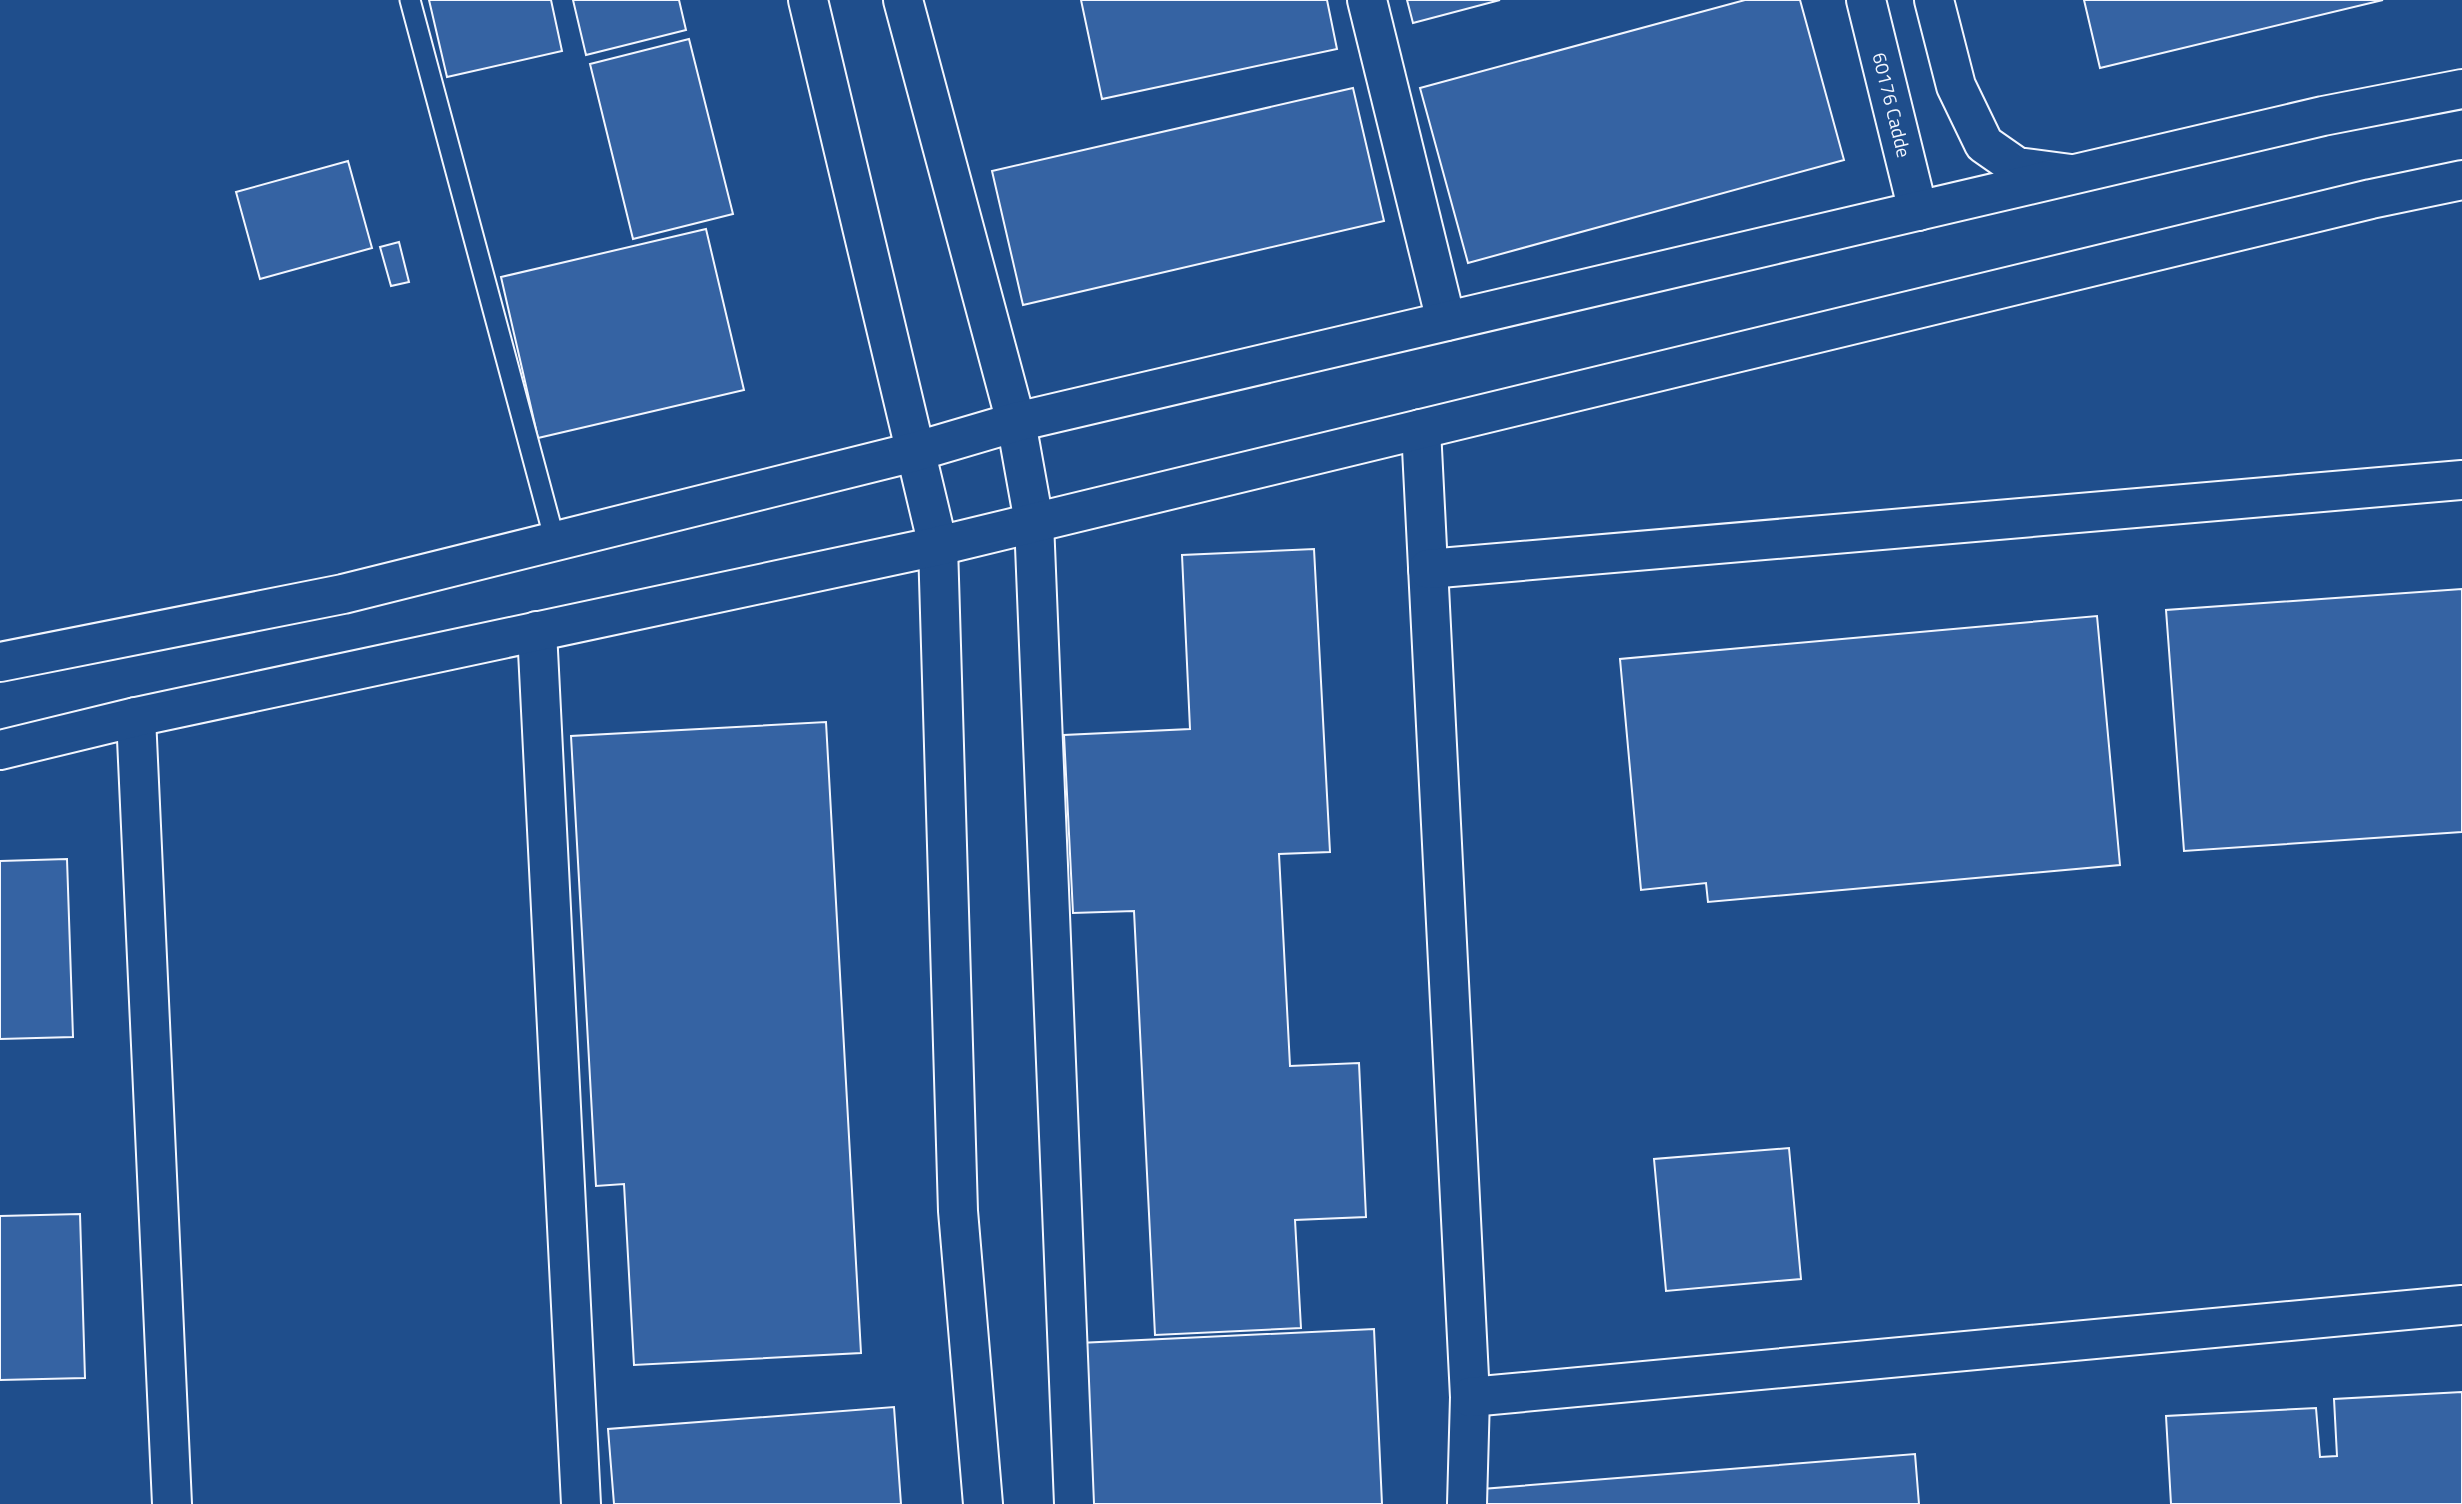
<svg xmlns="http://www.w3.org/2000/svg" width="2462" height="1504" viewBox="0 0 2462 1504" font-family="'Titillium Web',sans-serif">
	<rect width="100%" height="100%" fill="#1f4e8c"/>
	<g fill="#3563a3" stroke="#f2f6ff" stroke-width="2">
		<path d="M429 0H551L562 51 447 77Z"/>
		<path d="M573 0H679L686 30 586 55Z"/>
		<path d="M1081 0H1327L1337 49 1102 99Z"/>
		<path d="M1407 0H1500L1413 23Z"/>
		<path d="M1745 0H1800L1844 160 1468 263 1420 88Z"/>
		<path d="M2084 0H2383L2100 68Z"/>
		<path d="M689 39 733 214 633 239 590 64Z"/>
		<path d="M1353 88 1384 221 1023 305 992 171Z"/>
		<path d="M348 161 372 248 260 279 236 192Z"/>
		<path d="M706 229 744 390 538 438 501 277Z"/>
		<path d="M399 242 409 282 391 286 380 247Z"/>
		<path d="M1314 549 1330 852 1279 854 1290 1066 1359 1063 1366 1217 1295 1220 1301 1328 1155 1335 1134 911 1073 913 1064 735 1190 729 1182 555Z"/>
		<path d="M2462 589V832L2184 851 2166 610Z"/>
		<path d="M2097 616 2120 865 1708 902 1706 883 1641 890 1620 659Z"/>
		<path d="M826 722 861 1353 634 1365 624 1184 596 1186 571 736Z"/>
		<path d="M67 859 73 1037 0 1039V861Z"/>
		<path d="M1789 1148 1801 1279 1666 1291 1654 1159Z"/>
		<path d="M80 1214 85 1378 0 1380V1216Z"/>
		<path d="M1374 1329 1382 1504H1086L1079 1343Z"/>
		<path d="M2462 1392V1504H2171L2166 1416 2316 1408 2320 1457 2337 1456 2334 1399Z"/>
		<path d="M894 1407 901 1504H614L608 1429Z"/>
		<path d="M1915 1454 1919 1504H1483L1482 1489Z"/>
	</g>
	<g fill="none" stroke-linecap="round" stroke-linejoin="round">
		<defs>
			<path id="service" d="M410 0 555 541"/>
			<g id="minor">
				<path d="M808 0 938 546 958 1211 983 1504"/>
				<path d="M903 0 1016 422 1034 522 1074 1504"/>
				<path d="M1367 0 1446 321"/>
				<path d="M1421 429 1470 1397 1467 1504"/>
				<path d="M1428 569 2462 480"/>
				<path d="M537 631 581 1504"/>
				<path d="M136 717 172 1504"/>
				<path d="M1470 1397 2462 1305"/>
			</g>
			<g id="tertiary">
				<path id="s1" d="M1866 0 1918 211"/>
				<path d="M1934 0 1956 86 1984 144 2017 167 2071 174"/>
			</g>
			<g id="secondary">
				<path d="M0 662 343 594 914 452 1016 422 2323 116 2462 89"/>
				<path d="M0 750 136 717 938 546 2371 199 2462 180"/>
			</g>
		</defs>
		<use href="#service" stroke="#f2f6ff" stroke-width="23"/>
		<use href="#minor" stroke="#f2f6ff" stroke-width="42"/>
		<use href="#tertiary" stroke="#f2f6ff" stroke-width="42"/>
		<use href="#secondary" stroke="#f2f6ff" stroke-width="42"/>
		<use href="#service" stroke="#1f4e8c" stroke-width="19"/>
		<use href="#minor" stroke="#1f4e8c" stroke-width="38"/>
		<use href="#tertiary" stroke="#1f4e8c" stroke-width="38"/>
		<use href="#secondary" stroke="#1f4e8c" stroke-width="38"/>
	</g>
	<g text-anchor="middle" stroke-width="5" stroke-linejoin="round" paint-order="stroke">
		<g font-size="19" fill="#f2f6ff" stroke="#1f4e8c">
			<text dy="7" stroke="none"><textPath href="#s1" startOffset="108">60176 Cadde</textPath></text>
		</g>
	</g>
</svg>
